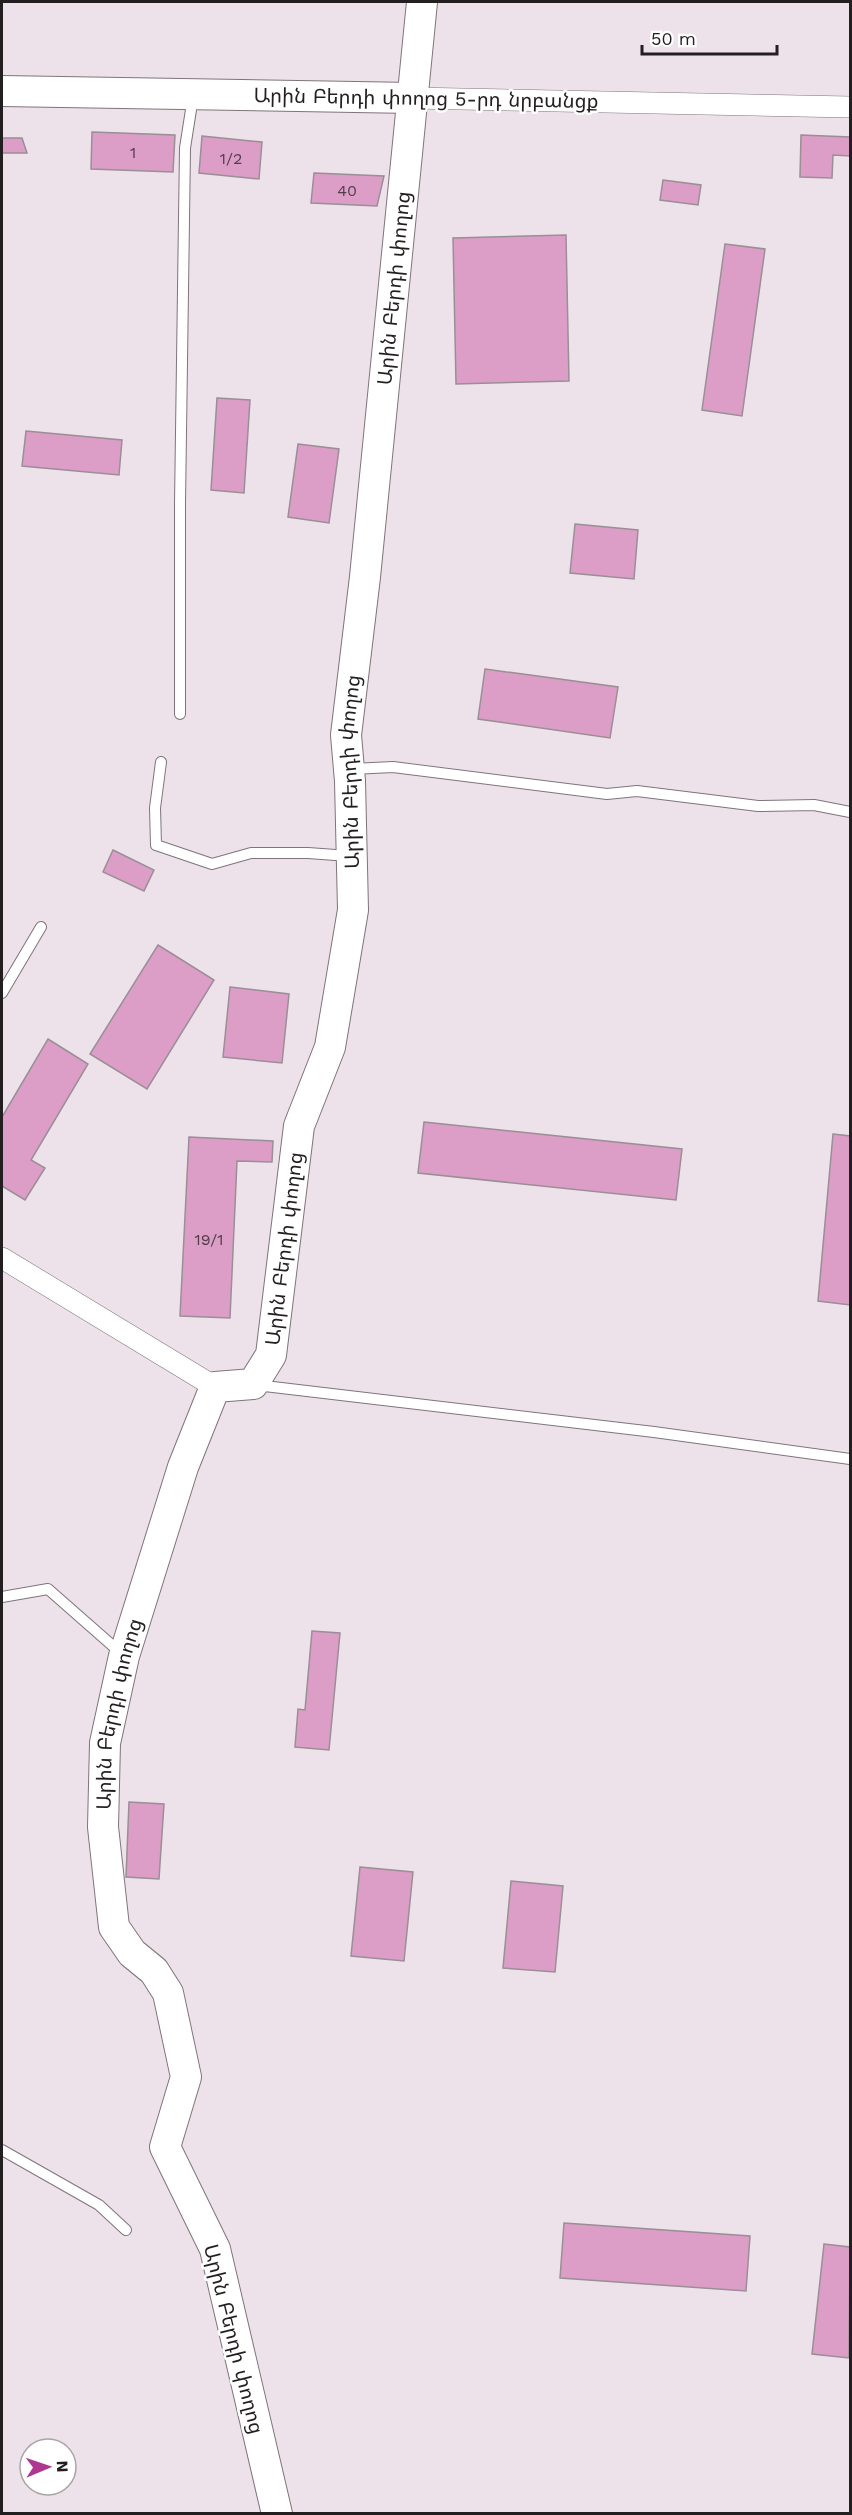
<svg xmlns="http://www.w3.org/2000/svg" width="852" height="2515" viewBox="0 0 852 2515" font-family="'Work Sans','Noto Sans Armenian',sans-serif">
	<rect width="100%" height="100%" fill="#eee2ea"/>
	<g fill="#dc9dc6" stroke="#9a8f96" stroke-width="1.5">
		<path d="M92 132 175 135 173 172 91 169Z"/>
		<path d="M801 135 850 137V156L833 155 832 178 800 177Z"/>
		<path d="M202 136 262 142 259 179 199 173Z"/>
		<path d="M2 138H22L27 153H2Z"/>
		<path d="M314 173 384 176 377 206 311 203Z"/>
		<path d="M663 180 701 185 698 205 660 200Z"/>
		<path d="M566 235 569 381 456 384 453 238Z"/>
		<path d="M725 244 765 249 742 416 702 410Z"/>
		<path d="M217 398 250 400 244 493 211 490Z"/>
		<path d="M26 431 122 440 119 475 22 466Z"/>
		<path d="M298 444 339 449 329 523 288 517Z"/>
		<path d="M575 524 638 530 634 579 570 573Z"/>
		<path d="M485 669 618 687 610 738 478 719Z"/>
		<path d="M113 850 154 870 144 891 103 872Z"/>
		<path d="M158 945 214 980 147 1089 90 1054Z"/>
		<path d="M230 987 289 994 282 1063 223 1057Z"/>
		<path d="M48 1039 88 1064 31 1160 45 1168 25 1200 2 1186V1117Z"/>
		<path d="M424 1122 682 1149 676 1200 418 1173Z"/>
		<path d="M833 1134 850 1136V1305L818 1301Z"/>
		<path d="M189 1137 273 1141 272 1162 237 1161 230 1318 180 1316Z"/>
		<path d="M312 1631 340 1633 329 1750 295 1747 298 1709 305 1710Z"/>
		<path d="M129 1802 164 1804 159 1879 126 1877Z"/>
		<path d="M360 1867 413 1872 404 1961 351 1956Z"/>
		<path d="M511 1881 563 1886 555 1972 503 1968Z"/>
		<path d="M564 2223 750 2236 746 2291 560 2278Z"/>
		<path d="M824 2244 850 2247 849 2358 812 2354Z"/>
	</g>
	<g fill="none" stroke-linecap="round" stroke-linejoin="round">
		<defs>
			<g id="lane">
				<path d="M180 714V504L185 148 193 97"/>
				<path d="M161 762 155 808 156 845 212 864 251 853H308L349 856"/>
				<path d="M352 769 393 767 607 794 637 791 758 806 814 805 850 812"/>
				<path d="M2 993 41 927"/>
				<path d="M256 1385 654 1432 850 1459"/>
				<path d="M2 1597 48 1589 122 1654"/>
				<path d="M2 2150 99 2205 126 2230"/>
			</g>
			<g id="street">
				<path d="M413 98 850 107"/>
				<path d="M2 1258 215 1387"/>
			</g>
			<g id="secondary">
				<path d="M2 91 413 98"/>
				<path id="s1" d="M277 2514 215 2249 165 2147 186 2077 168 1993 154 1971 132 1953 114 1927 103 1827 105 1743 124 1656 183 1467 215 1387 253 1384 271 1355 299 1126 330 1047 353 910 350 781 346 735 365 577 422 2"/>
			</g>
		</defs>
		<use href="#lane" stroke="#7f747b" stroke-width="12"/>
		<use href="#street" stroke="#7f747b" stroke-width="22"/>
		<use href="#secondary" stroke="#7f747b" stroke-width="32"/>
		<use href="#lane" stroke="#fff" stroke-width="10"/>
		<use href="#street" stroke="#fff" stroke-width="21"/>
		<use href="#secondary" stroke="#fff" stroke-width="30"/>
	</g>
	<g text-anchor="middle" stroke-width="5" stroke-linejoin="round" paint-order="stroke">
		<g font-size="16" fill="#513e4a">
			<text x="133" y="158">1</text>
			<text x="231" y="164">1/2</text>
			<text x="347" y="196">40</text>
			<text x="209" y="1245">19/1</text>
		</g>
		<g font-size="20" fill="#231f21" stroke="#fff">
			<text transform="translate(426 98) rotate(1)" y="7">Արին Բերդի փողոց 5-րդ նրբանցք</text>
			<text dy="7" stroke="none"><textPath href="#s1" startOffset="2340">Արին Բերդի փողոց</textPath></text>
			<text dy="7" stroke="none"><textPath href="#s1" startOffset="1854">Արին Բերդի փողոց</textPath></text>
			<text dy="7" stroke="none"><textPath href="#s1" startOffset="1368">Արին Բերդի փողոց</textPath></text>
			<text dy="7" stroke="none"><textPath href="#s1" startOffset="846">Արին Բերդի փողոց</textPath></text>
			<text transform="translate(234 2339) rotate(76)" y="7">Արին Բերդի փողոց</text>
		</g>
	</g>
	<rect width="852" height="2515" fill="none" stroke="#231f21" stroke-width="6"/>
	<g transform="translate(48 2467) rotate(88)"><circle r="28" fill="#ffffff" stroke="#a7a5a6" stroke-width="1.5"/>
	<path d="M0-4.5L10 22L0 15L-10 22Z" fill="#ae388f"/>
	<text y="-9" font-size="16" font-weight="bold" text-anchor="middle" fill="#231f21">N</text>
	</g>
	<path d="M642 45v9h135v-9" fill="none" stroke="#231f21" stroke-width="3"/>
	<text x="651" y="45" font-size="18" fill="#231f21" stroke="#ffffff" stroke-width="4.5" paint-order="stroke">50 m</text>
</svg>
